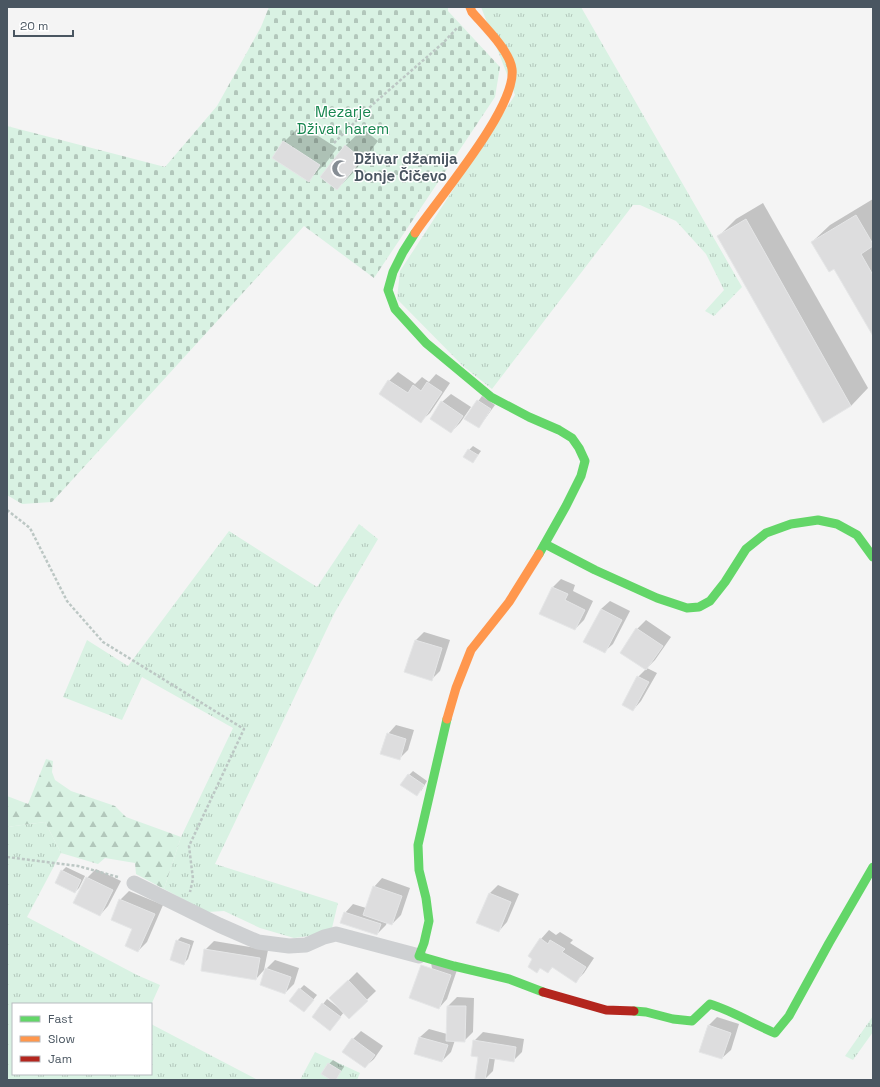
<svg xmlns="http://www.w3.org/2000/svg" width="880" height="1087" viewBox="0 0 880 1087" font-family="'Space Grotesk',sans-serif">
	<defs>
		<pattern id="grass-tufts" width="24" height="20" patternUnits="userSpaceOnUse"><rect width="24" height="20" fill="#d9f2e3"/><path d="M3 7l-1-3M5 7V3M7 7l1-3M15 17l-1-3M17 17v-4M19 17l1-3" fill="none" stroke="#b2c7bb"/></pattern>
		<pattern id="forest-firs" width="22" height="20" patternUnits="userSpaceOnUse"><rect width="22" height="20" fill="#d9f2e3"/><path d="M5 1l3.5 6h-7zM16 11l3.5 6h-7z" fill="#b2c7bb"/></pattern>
		<pattern id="cemetery-stones" width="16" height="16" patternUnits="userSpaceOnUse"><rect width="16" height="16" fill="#d9f2e3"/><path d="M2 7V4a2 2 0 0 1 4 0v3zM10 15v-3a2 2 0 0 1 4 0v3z" fill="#b2c7bb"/></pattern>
	</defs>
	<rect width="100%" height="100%" fill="#f4f4f4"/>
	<g fill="url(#grass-tufts)">
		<path d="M481 7H581L742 287 714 316 705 311 724 290 706 254 676 221 640 205H633L492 389 463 366 397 299 400 271 515 95Z"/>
		<path d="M359 524 378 539 335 612 215 864 338 903 332 928 316 935 294 938 260 928 224 911 207 912 164 889 181 837 233 728 142 677 122 720 63 697 87 640 128 666 229 531 317 587Z"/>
		<path d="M45 822 61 853 27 917 137 975 160 985 151 1005 13 1004V1074H151V1024L258 1080H7V827Z"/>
		<path d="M873 1016V1032L853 1060 845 1056Z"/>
		<path d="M315 1052 360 1073 357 1080H300Z"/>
	</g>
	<path fill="url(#forest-firs)" d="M46 759 53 761 52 772 55 780 71 791 115 806 126 817 181 837 164 889 136 874 135 863 105 858 98 864 61 853 45 822 7 827V796L28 804Z"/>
	<path fill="url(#cemetery-stones)" d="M269 7H448V11L500 67 495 97 374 278 304 226 52 502 22 504 7 495V126L165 167 217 106 261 27Z"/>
	<g fill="#0003">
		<path d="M301 125 337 148 326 163 309 180 284 142Z"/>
		<path d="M363 129 378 141 354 172 337 189 345 146Z"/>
		<path d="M873 199V334L835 268 812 242 830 225Z"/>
		<path d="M763 203 868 388 851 406 719 236 736 219Z"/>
		<path d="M398 372 415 384 422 377 429 382 436 374 450 383 430 413 421 421 389 381Z"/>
		<path d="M451 394 471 407 460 423 451 432 442 402Z"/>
		<path d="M482 396 495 405 479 427 466 418Z"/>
		<path d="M473 446 481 451 473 462 469 450Z"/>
		<path d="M561 579 575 585 573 591 593 601 584 620 575 629 553 587Z"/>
		<path d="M610 601 630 611 613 644 604 652 601 609Z"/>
		<path d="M646 620 671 637 655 660 647 668 657 673 641 701 633 710 638 677 646 669 622 653 637 629Z"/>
		<path d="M424 632 450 640 440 671 431 680 406 672 416 640Z"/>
		<path d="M396 725 414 730 408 750 399 759 388 734Z"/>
		<path d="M413 771 427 781 421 791 409 775Z"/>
		<path d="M66 867 85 876 79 888 75 892 62 871Z"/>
		<path d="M96 869 121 881 108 906 100 915 75 902 87 878Z"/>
		<path d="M382 878 410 888 401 915 392 924 387 922 386 925 377 934 345 913 353 904 366 908 374 887Z"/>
		<path d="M498 885 519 894 507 922 499 931 489 894Z"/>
		<path d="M129 891 163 905 147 942 138 951 133 928 120 900Z"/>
		<path d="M549 930 556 935 560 932 573 940 570 943 594 958 584 973 576 981 553 967 547 972 541 939Z"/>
		<path d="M181 937 194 941 188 959 184 963 177 941Z"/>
		<path d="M214 941 268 950 264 970 256 979 205 950Z"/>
		<path d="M430 957 458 967 447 999 439 1008Z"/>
		<path d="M275 960 299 968 294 984 285 993 266 969Z"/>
		<path d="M357 972 376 991 349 1017 344 1012 330 1030 313 1017 327 999 340 1009 331 998Z"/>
		<path d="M304 985 317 995 304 1011 300 989Z"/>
		<path d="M457 997 474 998 473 1032 464 1041 455 1040 451 1052 442 1061 420 1037 429 1029 447 1034 448 1006Z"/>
		<path d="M717 1017 739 1024 731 1050 722 1058 708 1026Z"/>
		<path d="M361 1031 383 1046 374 1059 365 1067 353 1039Z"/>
		<path d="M483 1032 524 1039 522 1052 513 1061 495 1058 493 1071 485 1079 474 1041Z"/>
		<path d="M333 1060 344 1067 335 1080H333L329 1064Z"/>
	</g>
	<g fill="#ddddde" stroke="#e5e6e7">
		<path d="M283 141 320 165 309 182 272 158Z"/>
		<path d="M345 145 362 159 337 190 320 177Z"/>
		<path d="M856 215 873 244V246L861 254 873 275V336L834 269 829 272 811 242Z"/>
		<path d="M746 219 851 406 823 423 717 236Z"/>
		<path d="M388 380 408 393 413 385 421 391 427 382 442 392 421 423 379 394Z"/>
		<path d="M477 400 491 409 479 428 464 419Z"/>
		<path d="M441 401 463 416 451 433 430 419Z"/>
		<path d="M468 449 478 455 473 463 463 457Z"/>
		<path d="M552 587 568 594 565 600 585 610 575 630 539 614Z"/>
		<path d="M601 609 622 620 605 653 583 642Z"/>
		<path d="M636 628 663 646 646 670 620 653Z"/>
		<path d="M415 640 442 648 432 681 404 672Z"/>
		<path d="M637 676 649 682 633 711 622 705Z"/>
		<path d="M387 733 406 739 400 760 380 754Z"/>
		<path d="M408 774 424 785 417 796 400 785Z"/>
		<path d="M61 870 81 880 75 893 55 883Z"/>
		<path d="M86 877 113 890 100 916 73 903Z"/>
		<path d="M373 886 402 896 392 925 363 915Z"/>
		<path d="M489 893 511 902 499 932 476 923Z"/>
		<path d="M119 899 155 914 138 952 125 946 132 929 111 920Z"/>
		<path d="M344 912 381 924 377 935 340 923Z"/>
		<path d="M540 938 548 944 550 940 565 949 562 952 586 967 576 983 552 967 548 973 540 968 537 973 528 967 532 959 528 956Z"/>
		<path d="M176 940 190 945 184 965 170 960Z"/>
		<path d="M204 949 260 958 256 980 201 971Z"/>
		<path d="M421 965 451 975 439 1009 409 998Z"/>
		<path d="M265 968 291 977 285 994 260 985Z"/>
		<path d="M348 980 368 1001 349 1019 329 998Z"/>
		<path d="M299 988 314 1000 304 1012 289 1001Z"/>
		<path d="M322 1003 341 1017 330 1031 312 1017Z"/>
		<path d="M447 1006H466L465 1042 446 1041Z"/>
		<path d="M708 1025 731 1033 722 1059 699 1052Z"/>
		<path d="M419 1037 448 1045 442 1062 414 1054Z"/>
		<path d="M352 1038 375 1055 365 1068 342 1052Z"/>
		<path d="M473 1040 516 1047 514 1062 489 1058 485 1080 475 1079 478 1057 471 1056Z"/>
		<path d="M328 1063 341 1071 336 1080H331L321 1074Z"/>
	</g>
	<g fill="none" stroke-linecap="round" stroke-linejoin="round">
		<g stroke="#bcc7c4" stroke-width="2.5" stroke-dasharray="3 2" stroke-linecap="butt">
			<path d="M334 143 372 105 443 43 458 27"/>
			<path d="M7 510 30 528 67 601 103 642 244 729 189 846 193 879 190 892"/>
			<path d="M7 857 78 866 118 877"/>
		</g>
		<path stroke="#ced0d2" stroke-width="15" d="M134 883 219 925 258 942 289 946 306 945 324 937 336 934 419 956"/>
		<g stroke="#63d668" stroke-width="9">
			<path d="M415 233 403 252 393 272 388 290 395 309 426 343 491 397 529 417 559 430 572 438 579 448 585 461 581 476 566 506 539 554"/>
			<path d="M545 544 595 570 657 598 687 608 699 607 710 601 725 582 746 549 766 533 791 524 818 520 837 524 857 535 873 557"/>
			<path d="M447 719 418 845 419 870 426 898 429 921 424 943 419 956 454 966 509 979 543 992"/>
			<path d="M634 1011 646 1012 673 1019 692 1021 710 1004C733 1011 753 1024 775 1033L789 1016 829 943 873 867"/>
		</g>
		<g stroke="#ff974d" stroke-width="9">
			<path d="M415 233C438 199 517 107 512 69 510 51 484 26 472 12L470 7"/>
			<path d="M447 719 456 688 471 650 509 602 539 554"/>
		</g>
		<path stroke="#b3261e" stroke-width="9" d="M543 992 606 1010 634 1011"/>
	</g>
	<defs>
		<symbol id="mosque-bare" viewBox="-9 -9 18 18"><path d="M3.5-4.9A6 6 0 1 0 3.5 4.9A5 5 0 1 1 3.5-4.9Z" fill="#868d94" stroke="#fff" stroke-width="2.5" paint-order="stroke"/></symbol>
	</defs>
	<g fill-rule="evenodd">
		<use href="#mosque-bare" x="328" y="156" width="25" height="25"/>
	</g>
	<g text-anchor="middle" stroke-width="3" stroke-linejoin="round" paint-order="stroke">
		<g font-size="15" fill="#17864f" stroke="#fff">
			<text x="343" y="117">Mezarje<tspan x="343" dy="17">Dživar harem</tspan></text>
		</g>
		<g font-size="15" font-weight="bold" fill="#4a5661" stroke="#fff" text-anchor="start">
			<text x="354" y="164">Dživar džamija<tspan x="354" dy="17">Donje Čičevo</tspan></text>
		</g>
	</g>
	<rect width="880" height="1087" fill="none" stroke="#4a5661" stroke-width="16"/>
	<rect x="12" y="1003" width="140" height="72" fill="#ffffff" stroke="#b7bbc0"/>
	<rect x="20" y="1016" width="20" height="6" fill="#63d668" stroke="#b7bbc0"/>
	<text x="48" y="1023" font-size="12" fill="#4a5661">Fast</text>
	<rect x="20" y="1036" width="20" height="6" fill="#ff974d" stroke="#b7bbc0"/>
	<text x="48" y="1043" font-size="12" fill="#4a5661">Slow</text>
	<rect x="20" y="1056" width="20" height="6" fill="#b3261e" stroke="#b7bbc0"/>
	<text x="48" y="1063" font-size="12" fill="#4a5661">Jam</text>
	<path d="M14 30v6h59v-6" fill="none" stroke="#4a5661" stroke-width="2"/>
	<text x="20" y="30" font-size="12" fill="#4a5661" stroke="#ffffff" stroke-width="3" paint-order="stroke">20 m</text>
</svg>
